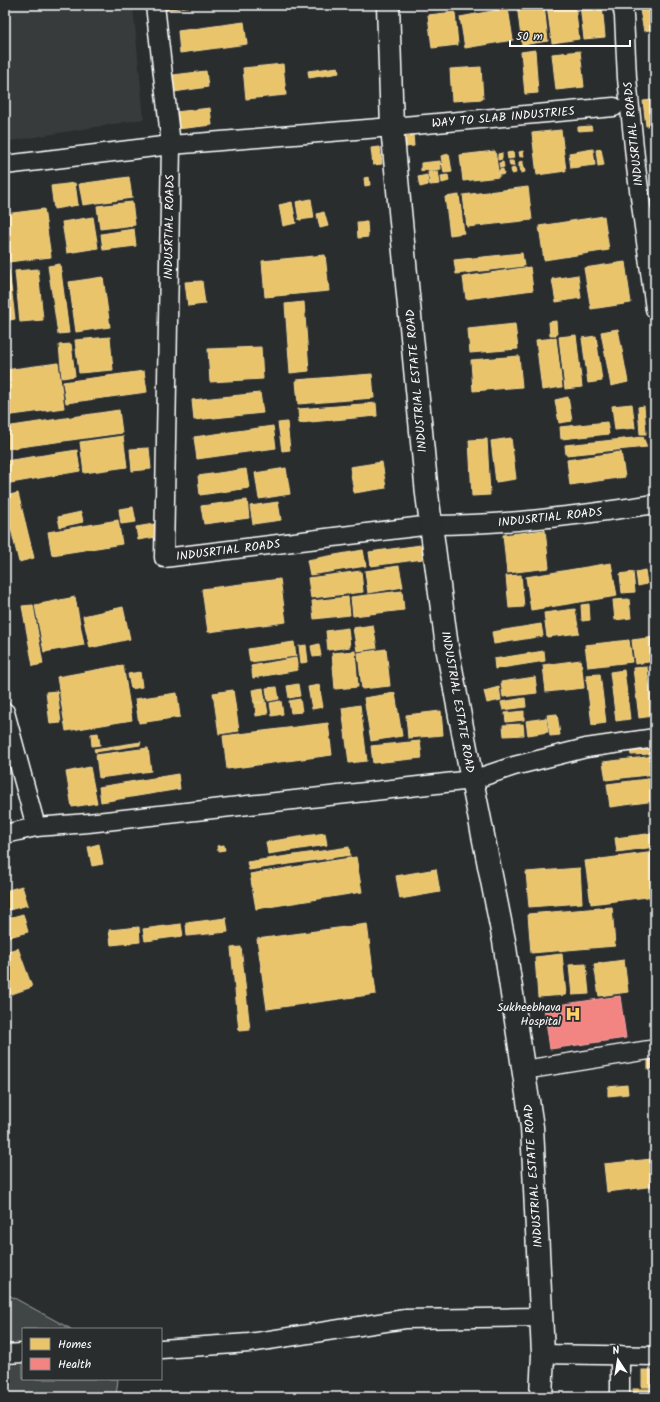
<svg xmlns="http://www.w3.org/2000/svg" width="660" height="1402" viewBox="0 0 660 1402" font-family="Kalam,sans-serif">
	<rect width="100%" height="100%" fill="#2a2d2e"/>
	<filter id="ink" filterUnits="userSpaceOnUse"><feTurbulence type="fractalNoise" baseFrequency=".025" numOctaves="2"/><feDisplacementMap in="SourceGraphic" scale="8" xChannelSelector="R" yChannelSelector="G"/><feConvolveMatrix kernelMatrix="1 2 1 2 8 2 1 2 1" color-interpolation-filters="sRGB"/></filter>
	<g filter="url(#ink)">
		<path fill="#373a3b" d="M5 5H133L144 119 5 142Z"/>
		<path fill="#414445" stroke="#a0a2a2" d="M5 1293 71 1329H23V1379H118L116 1397H5Z"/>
		<g fill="#e9c46a" stroke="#f0d697">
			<path d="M162 5H191V6L163 10Z"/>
			<path d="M415 5H434L415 7Z"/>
			<path d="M517 5H544L548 41 522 45Z"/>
			<path d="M547 5H575L579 39 552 43Z"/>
			<path d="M580 5H602L605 37 584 39Z"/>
			<path d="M639 5H654L655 29 644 31Z"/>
			<path d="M508 8 513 40 465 48 460 17Z"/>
			<path d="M455 12 458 45 432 48 428 15Z"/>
			<path d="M244 22 247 44 180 53 178 31Z"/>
			<path d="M535 50 538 93 525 94 521 52Z"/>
			<path d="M580 51 584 87 556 90 552 54Z"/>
			<path d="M283 64 286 95 246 99 243 68Z"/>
			<path d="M338 67 339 73 309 78 308 71Z"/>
			<path d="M481 67 483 99 452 101 450 69Z"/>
			<path d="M206 71 208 87 167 93 165 76Z"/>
			<path d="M652 100 655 125 646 126 643 101Z"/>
			<path d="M210 108 212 125 169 130 167 113Z"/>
			<path d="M591 126 592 130 578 131V127Z"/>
			<path d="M561 130 566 171 537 175 532 133Z"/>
			<path d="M413 134 414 146 406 147 405 135Z"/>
			<path d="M380 147 382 164 373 165 371 148Z"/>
			<path d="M593 149 595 165 571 168 569 153Z"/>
			<path d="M601 149 604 165 598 166 596 150Z"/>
			<path d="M495 151 499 177 463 181 460 155Z"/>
			<path d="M523 151 524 156 520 157 519 152Z"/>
			<path d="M513 152 514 158 508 159 507 153Z"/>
			<path d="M502 153V159L498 160V154Z"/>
			<path d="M449 154 452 172 444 173 441 156Z"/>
			<path d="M440 161 441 169 421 171V163Z"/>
			<path d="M509 161H513L514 166H510Z"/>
			<path d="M523 161V166L519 167V162Z"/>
			<path d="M503 162 504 167 500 168 499 163Z"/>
			<path d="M524 167 525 172 521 173 520 168Z"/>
			<path d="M515 168 516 173 512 174 511 169Z"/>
			<path d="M503 169 504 174 500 175 499 170Z"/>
			<path d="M438 171 440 184 430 185 428 172Z"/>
			<path d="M427 175 428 185 420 187 418 177Z"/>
			<path d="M448 175 449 181 442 183 441 176Z"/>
			<path d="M129 177 132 198 83 205 79 184Z"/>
			<path d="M369 177 370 185 365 186 364 178Z"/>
			<path d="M75 183 78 205 54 209 51 186Z"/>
			<path d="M528 187 532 220 467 227 463 195Z"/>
			<path d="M459 195 464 233 450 235 445 197Z"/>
			<path d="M311 199 314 218 299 220 296 202Z"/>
			<path d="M132 202 135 225 100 229 97 206Z"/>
			<path d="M292 202 296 223 283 226 279 205Z"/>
			<path d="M44 209 51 257 8 262 5 239V214Z"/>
			<path d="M324 212 328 226 320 228 317 214Z"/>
			<path d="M604 216 609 250 544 260 539 226Z"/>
			<path d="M93 217 98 248 67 253 62 222Z"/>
			<path d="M357 222H367L368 237 358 238Z"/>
			<path d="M134 229 136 246 103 250 101 234Z"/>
			<path d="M522 253 524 266 456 274 454 260Z"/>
			<path d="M325 255 329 291 265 297 262 261Z"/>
			<path d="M625 262 631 303 591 309 584 268Z"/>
			<path d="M60 264 69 333 58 334 48 266Z"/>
			<path d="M530 267 533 290 466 299 463 277Z"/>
			<path d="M38 269 43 320 20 322 15 271Z"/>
			<path d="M5 270H9L15 319 5 321Z"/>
			<path d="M578 275 581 298 556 302 552 279Z"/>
			<path d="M103 277 110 327 76 332 69 282Z"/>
			<path d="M202 281 205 304 188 306 185 282Z"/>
			<path d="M304 302 309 371 290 373 285 304Z"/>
			<path d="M556 321 557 335H550L549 322Z"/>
			<path d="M515 324 518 349 470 353 468 329Z"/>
			<path d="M618 329 628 382 611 386 601 332Z"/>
			<path d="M576 335 582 387 565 389 559 337Z"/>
			<path d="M596 336 602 381 588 383 582 338Z"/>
			<path d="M110 337 113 370 79 373 75 340Z"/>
			<path d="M556 338 562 387 542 390 536 340Z"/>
			<path d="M71 344 75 376 62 378 59 345Z"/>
			<path d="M261 347 263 379 210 382 208 349Z"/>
			<path d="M519 356 522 387 473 391 471 360Z"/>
			<path d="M58 363 64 408 5 416V370Z"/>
			<path d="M144 371 147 392 66 403 63 382Z"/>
			<path d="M372 374 374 398 298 404 296 380Z"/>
			<path d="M260 393 263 413 194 420 192 400Z"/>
			<path d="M568 397 572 421 559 423 555 400Z"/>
			<path d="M376 403 377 416 299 423 298 409Z"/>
			<path d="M632 404 635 428 615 430 612 406Z"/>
			<path d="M644 406 646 434H640L638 407Z"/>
			<path d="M119 410 122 433 5 449V427Z"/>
			<path d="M287 422 290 450 282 451 278 423Z"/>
			<path d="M607 422 609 434 561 439 560 427Z"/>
			<path d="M273 426 276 448 197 459 194 437Z"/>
			<path d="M123 436 127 467 84 473 80 442Z"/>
			<path d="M643 437 647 447 566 455 565 445Z"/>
			<path d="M511 438 516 479 496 482 491 441Z"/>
			<path d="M487 439 490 495 472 496 469 440Z"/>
			<path d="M149 448 151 469 132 471 130 449Z"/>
			<path d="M77 450 80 471 5 484V461Z"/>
			<path d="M621 452 625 477 570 485 567 460Z"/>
			<path d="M382 462 386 488 354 493 350 467Z"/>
			<path d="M286 468 290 494 259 499 255 473Z"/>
			<path d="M246 469 249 488 200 495 198 476Z"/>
			<path d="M18 493 34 558 19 562 5 504V496Z"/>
			<path d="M247 500 249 518 204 524 201 506Z"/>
			<path d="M278 502 281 520 253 524 250 506Z"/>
			<path d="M133 507 136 522 121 524 119 509Z"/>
			<path d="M81 512 83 522 60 527 58 517Z"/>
			<path d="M118 520 122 544 52 555 48 532Z"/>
			<path d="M154 524 156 537 138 540 136 527Z"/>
			<path d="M545 530 549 568 507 573 503 535Z"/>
			<path d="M421 545 423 559 371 566 369 552Z"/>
			<path d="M363 550 366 566 310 575 307 560Z"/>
			<path d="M611 563 617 596 531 610 526 577Z"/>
			<path d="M399 566 403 587 368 593 365 571Z"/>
			<path d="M645 570 647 584 638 586 636 572Z"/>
			<path d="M361 571 363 592 311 598 308 578Z"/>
			<path d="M633 572 635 592 622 593 620 574Z"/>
			<path d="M521 575 524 607 509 608 506 576Z"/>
			<path d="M280 579 286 622 208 632 202 589Z"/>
			<path d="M402 591 404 610 353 616 351 597Z"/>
			<path d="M75 597 84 645 44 652 35 605Z"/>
			<path d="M348 597 350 615 314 619 312 601Z"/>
			<path d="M629 599 631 618 615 620 613 600Z"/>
			<path d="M589 604 590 620 582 621 581 605Z"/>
			<path d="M33 605 43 664 33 666 22 606Z"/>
			<path d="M123 607 130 639 90 648 83 616Z"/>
			<path d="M575 609 579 633 547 637 544 613Z"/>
			<path d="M541 624 543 636 494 644 492 632Z"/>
			<path d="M373 625 377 648 357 651 353 628Z"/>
			<path d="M348 628 350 647 328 650 326 631Z"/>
			<path d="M655 637V661L635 664 632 640Z"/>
			<path d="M629 640 632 662 588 667 585 645Z"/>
			<path d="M294 642 296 656 250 662 248 649Z"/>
			<path d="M319 644 321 656 313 657 311 646Z"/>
			<path d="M306 645 308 662 301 663 299 646Z"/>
			<path d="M386 649 390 686 362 689 358 653Z"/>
			<path d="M355 651 358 687 335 689 332 653Z"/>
			<path d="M544 651 545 661 495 669 494 659Z"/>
			<path d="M296 658 298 670 253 678 251 666Z"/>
			<path d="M581 660 584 688 546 692 543 665Z"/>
			<path d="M123 665 132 720 66 731 57 677Z"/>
			<path d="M647 667 653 716 639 718 633 668Z"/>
			<path d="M624 670 630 719 616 721 610 672Z"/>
			<path d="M140 672 142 687 131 689 128 674Z"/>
			<path d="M600 674 606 723 592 725 586 675Z"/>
			<path d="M535 677 537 693 503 697 501 682Z"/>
			<path d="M298 684 300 696 289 698 287 686Z"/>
			<path d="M319 685 323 707 312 709 308 687Z"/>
			<path d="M277 687 279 699 268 701 266 688Z"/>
			<path d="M499 687 501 700 487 703 484 691Z"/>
			<path d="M263 688 265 701 254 703 252 690Z"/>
			<path d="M233 690 239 731 219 734 213 693Z"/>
			<path d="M57 691 61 723 50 724 46 692Z"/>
			<path d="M177 693 180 717 139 723 135 699Z"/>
			<path d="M395 693 402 736 371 741 364 698Z"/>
			<path d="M525 698 526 707 503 710 501 702Z"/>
			<path d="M300 699 302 712 291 713 289 701Z"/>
			<path d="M281 701 283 714 272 716 270 703Z"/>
			<path d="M266 702 268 714 256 716 255 703Z"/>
			<path d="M360 705 367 761 349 763 342 708Z"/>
			<path d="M441 711 443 735 408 738 406 715Z"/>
			<path d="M524 711V720L506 722 505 713Z"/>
			<path d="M557 714 560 735 550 736 547 715Z"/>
			<path d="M546 718 548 732 528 735 526 721Z"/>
			<path d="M328 723 332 755 227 769 223 736Z"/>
			<path d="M523 724 524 735 504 736 503 725Z"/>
			<path d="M98 733 100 745 92 746 91 734Z"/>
			<path d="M420 741 422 758 373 763 371 746Z"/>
			<path d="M141 742 140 745 95 752 94 749Z"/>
			<path d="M148 748 151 771 99 778 96 755Z"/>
			<path d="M650 748 651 754 631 755 630 749Z"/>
			<path d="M655 756V774L606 780 603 762Z"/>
			<path d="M90 767 97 803 72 807 66 772Z"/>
			<path d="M178 774 180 789 101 802 99 787Z"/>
			<path d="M655 778V801L610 807 607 784Z"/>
			<path d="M325 833 327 845 268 854 266 842Z"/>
			<path d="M655 833V847L617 852 615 838Z"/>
			<path d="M99 844 103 864 92 866 88 847Z"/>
			<path d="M224 845 225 850 218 851 217 846Z"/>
			<path d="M349 847 350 855 249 870 247 862Z"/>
			<path d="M655 852V896L591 904 585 861Z"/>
			<path d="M356 857 362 892 256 909 250 874Z"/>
			<path d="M580 868 582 903 529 907 526 872Z"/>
			<path d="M436 869 440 892 400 899 396 876Z"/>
			<path d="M22 886 28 905 9 910 5 898V891Z"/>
			<path d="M612 907 615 946 531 953 528 914Z"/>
			<path d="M23 914 28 932 5 938V919Z"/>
			<path d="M226 918 228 932 187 936 186 923Z"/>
			<path d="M181 924 183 936 145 941 143 929Z"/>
			<path d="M367 924 376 994 267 1009 257 939Z"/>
			<path d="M139 927 140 942 111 945 109 930Z"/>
			<path d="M241 947 250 1030 239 1031 231 948Z"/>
			<path d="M18 948 32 987 6 996 5 952Z"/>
			<path d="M562 954 566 995 538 997 535 957Z"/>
			<path d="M624 960 628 992 599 996 594 964Z"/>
			<path d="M586 964 589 994 572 995 569 965Z"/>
			<path d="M652 1031H655V1042H653Z"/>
			<rect x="648" y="1060" width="7" height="9"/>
			<path d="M627 1085 628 1094 608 1096V1087Z"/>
			<path d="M652 1159 655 1186 607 1192 604 1164Z"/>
			<rect x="642" y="1370" width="13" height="17"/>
			<rect x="633" y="1389" width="22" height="8"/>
		</g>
		<path fill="#f28482" stroke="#f6a9a8" d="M620 996 626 1038 550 1049 544 1007Z"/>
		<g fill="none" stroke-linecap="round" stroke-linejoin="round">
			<defs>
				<g id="minor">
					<path d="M155 5 171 145 164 558 431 525C506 525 581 515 655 504"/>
					<path d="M622 5 624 16 627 78 636 167 655 309"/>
					<path d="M5 165 171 145 392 127 614 107"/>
					<path d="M5 712 36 827 5 834"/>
					<path d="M36 827 88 823 472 780 514 766 586 748 655 738"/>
					<path d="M524 1070 655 1049"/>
					<path d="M161 1349 249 1343 405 1319 541 1317"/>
					<path d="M5 1354 23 1353"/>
					<path d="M543 1354 655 1356"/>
					<path d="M620 1397V1355"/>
				</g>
				<path id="secondary" d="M388 5 392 127 427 494 447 647 472 780 504 941 532 1127 543 1354 541 1397"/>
			</defs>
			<use href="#minor" stroke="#fff" stroke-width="21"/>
			<use href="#secondary" stroke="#fff" stroke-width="25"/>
			<use href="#minor" stroke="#2a2d2e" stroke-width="18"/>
			<use href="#secondary" stroke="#2a2d2e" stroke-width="22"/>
		</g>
	</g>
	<defs>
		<symbol id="hospital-bare" viewBox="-9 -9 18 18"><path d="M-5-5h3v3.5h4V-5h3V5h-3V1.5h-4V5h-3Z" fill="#ffd166" stroke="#2a2d2e" stroke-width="2.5" paint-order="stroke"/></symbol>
	</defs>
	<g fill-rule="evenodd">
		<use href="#hospital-bare" x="562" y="1003" width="22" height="22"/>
	</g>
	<g text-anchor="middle" stroke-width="4" stroke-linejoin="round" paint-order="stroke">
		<g font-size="12" fill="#fff" stroke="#2a2d2e">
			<text transform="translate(503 117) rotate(-5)" y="4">WAY TO SLAB INDUSTRIES</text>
			<text transform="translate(633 134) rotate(-96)" y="4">INDUSRTIAL ROADS</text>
			<text transform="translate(169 227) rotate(-89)" y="4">INDUSRTIAL ROADS</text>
			<text transform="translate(416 381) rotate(-95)" y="4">INDUSTRIAL ESTATE ROAD</text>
			<text transform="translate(550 517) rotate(-6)" y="4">INDUSRTIAL ROADS</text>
			<text transform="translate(228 550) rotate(-7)" y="4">INDUSRTIAL ROADS</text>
			<text transform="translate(458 702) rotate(80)" y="4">INDUSTRIAL ESTATE ROAD</text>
			<text transform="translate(533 1176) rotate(-94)" y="4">INDUSTRIAL ESTATE ROAD</text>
		</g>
		<g font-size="12" fill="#fff" stroke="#2a2d2e" text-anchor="end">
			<text x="561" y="1011">Sukheebhava<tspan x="561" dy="14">Hospital</tspan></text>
		</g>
	</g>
	<rect width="660" height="1402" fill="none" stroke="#2a2d2e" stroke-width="20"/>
	<rect x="10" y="10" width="640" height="1382" fill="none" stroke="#fff" stroke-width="1.5" filter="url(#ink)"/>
	<rect x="22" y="1328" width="140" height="52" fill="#2a2d2e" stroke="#7f8182"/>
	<rect x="30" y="1338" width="20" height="12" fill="#e9c46a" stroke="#7f8182"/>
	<text x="58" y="1348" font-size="12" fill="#ffffff">Homes</text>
	<rect x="30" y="1358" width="20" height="12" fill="#f28482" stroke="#7f8182"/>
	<text x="58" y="1368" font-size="12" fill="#ffffff">Health</text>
	<g transform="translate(618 1360) rotate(348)" stroke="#2a2d2e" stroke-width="3" paint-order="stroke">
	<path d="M0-3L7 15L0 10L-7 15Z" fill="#ffffff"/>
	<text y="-6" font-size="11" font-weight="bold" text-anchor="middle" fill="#ffffff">N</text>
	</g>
	<path d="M510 40v6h120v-6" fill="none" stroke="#ffffff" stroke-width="2"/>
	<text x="516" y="40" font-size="12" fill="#ffffff" stroke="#2a2d2e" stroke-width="3" paint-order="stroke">50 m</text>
</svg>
